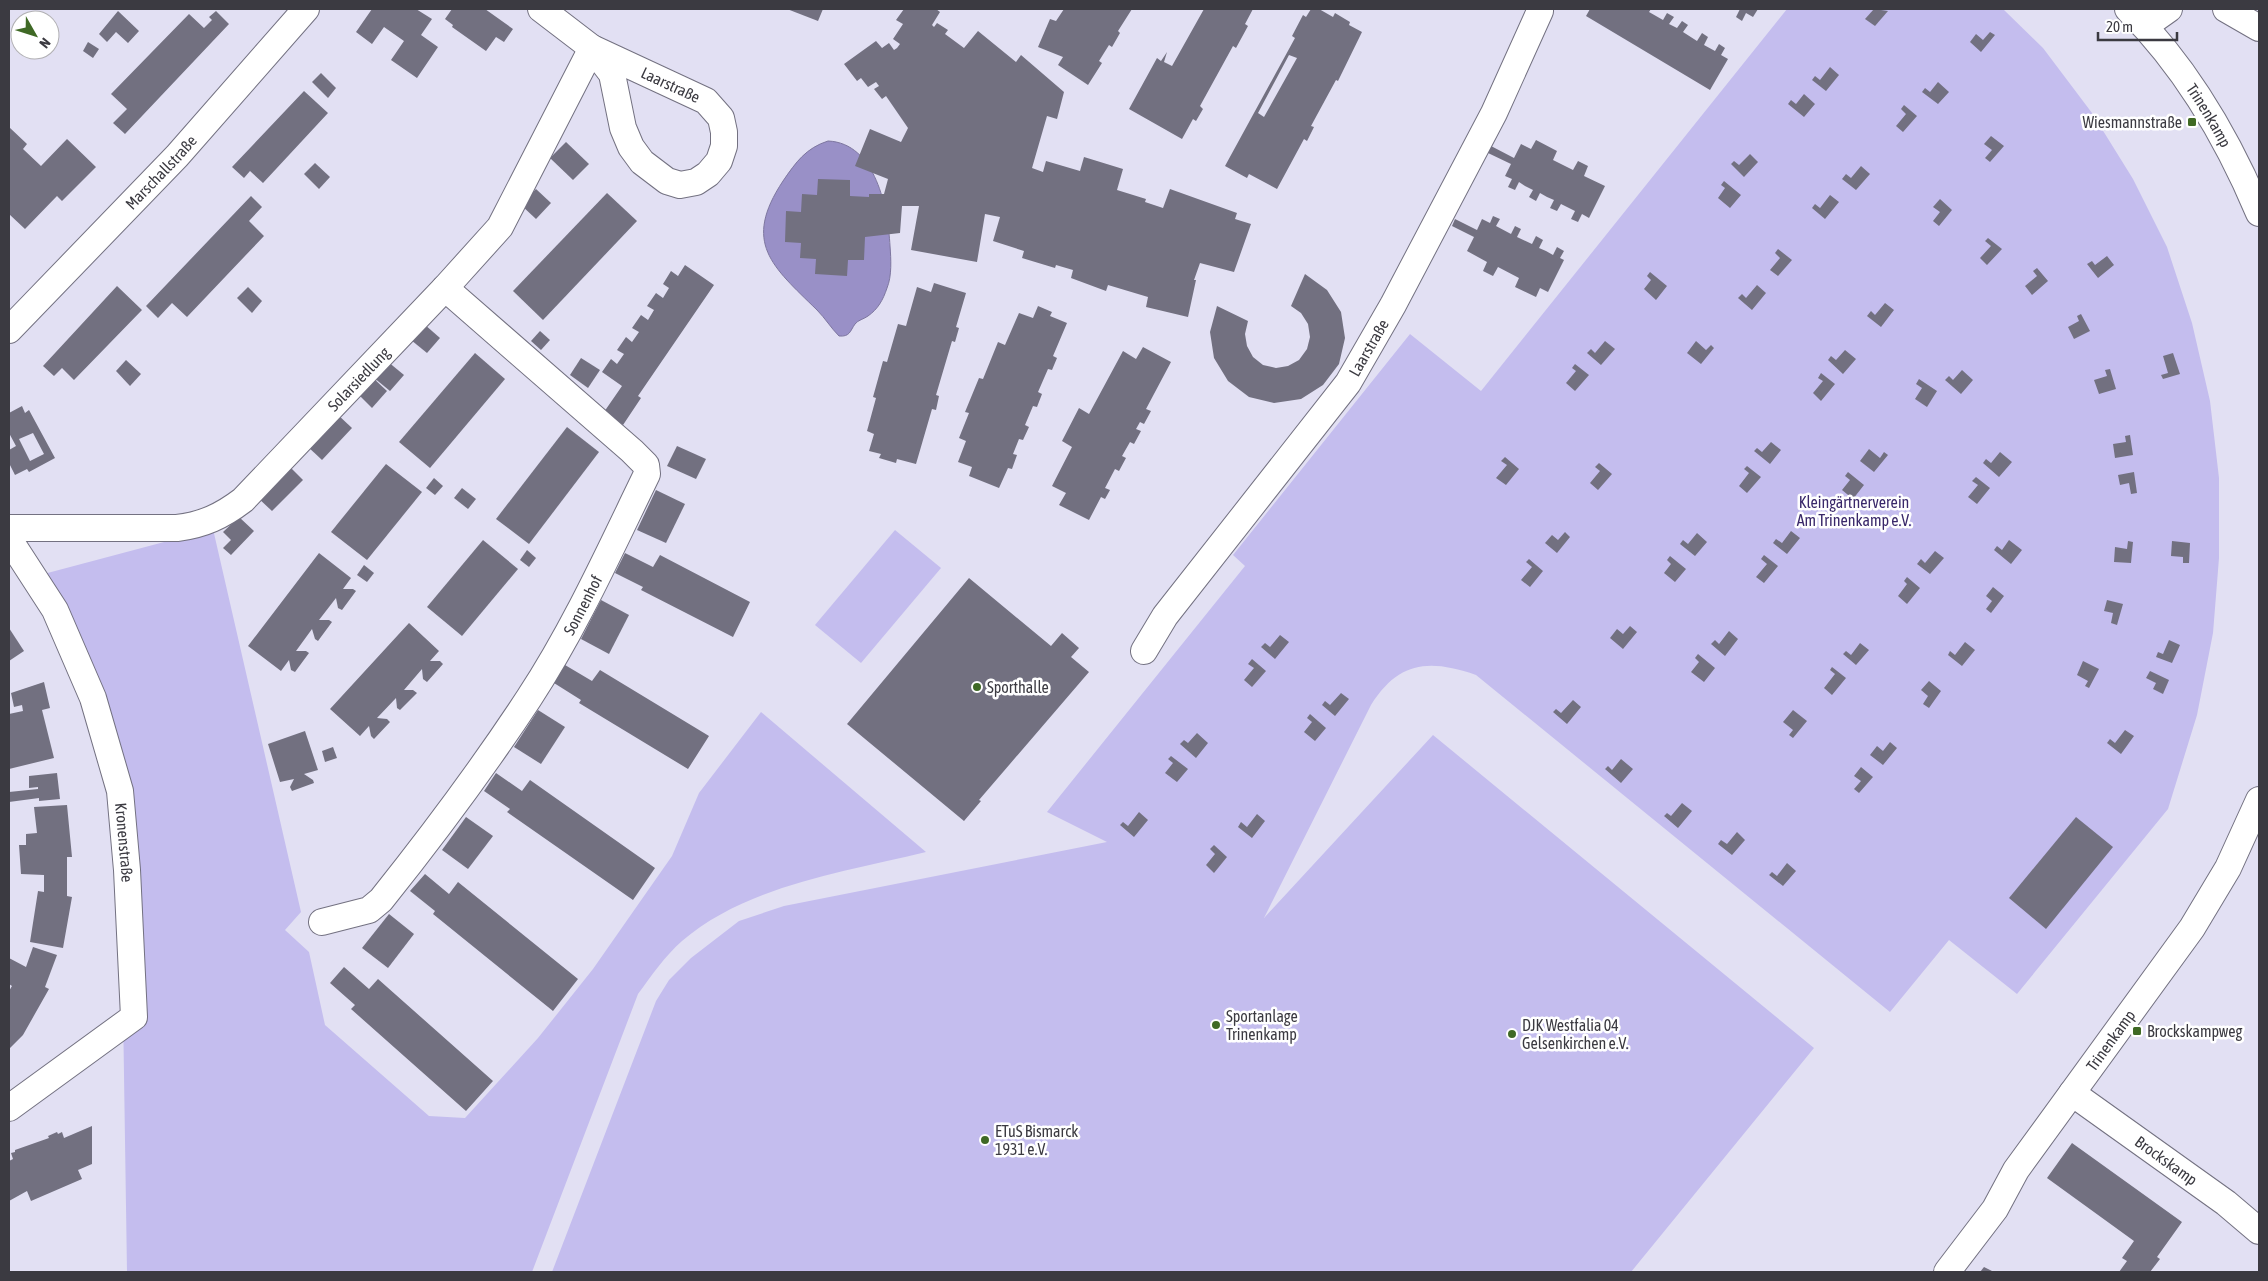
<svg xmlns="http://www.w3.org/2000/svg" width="2268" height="1281" viewBox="0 0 2268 1281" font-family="'Asap Condensed',sans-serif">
	<rect width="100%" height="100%" fill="#e2e0f3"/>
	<g fill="#c4bdee">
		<path d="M1787 9H2003L2043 48 2092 113 2133 179 2167 247 2192 323 2210 401 2219 478V558L2213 633 2197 715 2168 809 2017 994 1949 940 1890 1012 1476 675C1429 659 1399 661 1371 705L1264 918 1433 735 1814 1048 1631 1272H552L656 1001 669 980 691 958 739 921 784 906 1107 842 1047 812 1245 566 1233 555 1410 334 1481 391Z"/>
		<path d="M213 529 301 912 285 930 309 952 325 1025 429 1116 465 1118 538 1038 593 969 672 856 699 793 761 712 926 852C845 872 747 885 682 941 665 956 652 975 638 994L532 1272H127L123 1009 111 790 40 575Z"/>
		<path d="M895 530 941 568 861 663 815 625Z"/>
	</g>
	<path fill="#9990c7" stroke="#7d769f" d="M828 141C876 143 888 209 890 246 891 259 892 276 887 288 883 300 878 309 868 316 864 319 858 320 855 324 850 331 850 337 839 336 831 328 825 318 817 310 772 266 742 243 783 181 796 162 806 148 828 141Z"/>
	<g fill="#727080" fill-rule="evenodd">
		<path d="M372 9H416L432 19 421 35 438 47 417 78 391 60 404 41 384 27 372 44 356 32Z"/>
		<path d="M452 9H485L513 29 504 42 496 37 486 51 452 27 453 25 445 19Z"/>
		<path d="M787 9H823L818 21Z"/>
		<path d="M904 9H936L940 12 932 25 934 27 937 23 948 30 945 34 964 48 978 31 1016 62 1021 55 1064 92 1057 119 1047 116 1032 168 1043 172 1046 161 1080 171 1084 157 1123 169 1117 190 1146 199 1145 202 1163 208 1170 189 1237 213 1235 219 1251 224 1234 272 1200 263 1194 280H1196L1188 317 1146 307 1148 297 1108 285 1106 291 1071 278 1073 270 1056 265 1055 268 1022 258 1024 251 993 241 1000 217 985 214 977 262 911 250 919 206H902L900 233 865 237 864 260H848L847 276 815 274 816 259 800 258 801 243 785 242 786 211 801 212 802 194 817 195 818 179 850 180V196L869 197V194H884L888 179 855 166 870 129 901 142 908 128 886 96 882 99 874 89 879 86 876 82 868 87 861 78 857 81 844 64 876 41 882 48 889 43 894 50 897 48 900 44 893 39 903 24 896 20Z"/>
		<path d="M1064 9H1132L1118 31 1120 33 1112 47 1109 45 1099 61 1102 63 1088 85 1058 65 1063 57 1038 47 1050 19 1056 21Z"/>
		<path d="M1204 9H1253L1245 24 1248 26 1236 48 1233 46 1200 106 1203 109 1196 121 1193 119 1182 139 1129 109 1157 58 1161 61 1167 52 1164 62 1172 66Z"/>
		<path d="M1311 9H1319L1333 17 1335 13 1350 22 1349 25 1362 32 1338 81 1336 80 1311 126 1314 127 1307 141 1304 139 1277 189 1249 174 1247 178 1225 166 1295 38 1292 36 1303 15 1306 17ZM1289 55 1297 58 1264 117 1258 113Z"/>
		<path d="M1590 9H1651L1649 12 1663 20 1667 13 1674 17 1669 24 1677 28 1682 21 1688 25 1683 32 1697 41 1702 33 1708 37 1704 45 1715 51 1719 44 1725 48 1721 55 1728 59 1710 90 1586 16Z"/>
		<path d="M1740 9H1758L1753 17 1746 13 1742 21 1736 17Z"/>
		<path d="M1874 9 1888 11 1875 26 1865 19Z"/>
		<path d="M118 11 139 31 128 43 116 32 107 42 99 34Z"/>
		<path d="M216 11 229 24 125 134 113 123 127 109 111 94 189 14 204 28 212 20 209 17Z"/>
		<path d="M1990 32 1995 35 1981 52 1970 42 1976 34 1983 40Z"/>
		<path d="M88 42 99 49 93 58 83 51Z"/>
		<path d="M1830 67 1839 75 1826 91 1812 80 1815 76 1820 80Z"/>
		<path d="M321 73 336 88 328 98 312 82Z"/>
		<path d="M1938 82 1949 92 1938 104 1922 92 1925 88 1930 92Z"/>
		<path d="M304 91 328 113 263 183 250 171 244 178 232 167Z"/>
		<path d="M1804 94 1815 104 1804 117 1788 104 1791 100 1796 104Z"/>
		<path d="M1904 105 1917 116 1903 132 1896 126 1906 114 1901 109Z"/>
		<path d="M9 127 27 144 23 149 41 166 67 139 96 167 62 201 57 196 25 229 9 214Z"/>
		<path d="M1991 136 2004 146 1990 162 1985 158 1992 150 1984 144Z"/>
		<path d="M1536 140 1557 151 1553 160 1573 170 1578 161 1588 166 1584 176 1605 186 1589 218 1582 214 1578 222 1571 219 1575 211 1561 204 1557 211 1550 208 1554 200 1547 197 1540 193 1536 201 1529 197 1533 190 1525 186 1519 182 1515 190 1508 187 1512 179 1505 176 1511 164 1488 153 1491 146 1514 158 1521 144 1531 149Z"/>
		<path d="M566 142 589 164 573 180 550 158Z"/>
		<path d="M1750 154 1758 162 1744 177 1731 164 1734 161 1739 165Z"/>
		<path d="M315 163 330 177 319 189 304 174Z"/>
		<path d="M1861 166 1870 174 1856 190 1842 179 1846 174 1851 178Z"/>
		<path d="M1724 181 1741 195 1730 208 1718 198 1725 188 1721 185Z"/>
		<path d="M536 189 551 203 536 219 521 205Z"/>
		<path d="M607 193 637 221 543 320 513 291Z"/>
		<path d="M1830 195 1839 202 1825 219 1812 208 1815 204 1820 208Z"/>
		<path d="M251 196 262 207 249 221 264 236 187 317 172 303 158 318 146 306Z"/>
		<path d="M1940 199 1952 210 1939 226 1933 221 1940 212 1933 207Z"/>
		<path d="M1493 216 1500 219 1496 226 1511 234 1515 226 1521 229 1517 237 1532 244 1536 236 1543 240 1539 248 1546 251 1553 255 1557 247 1564 251 1560 258 1564 260 1548 292 1540 288 1536 297 1515 287 1519 278 1498 267 1493 276 1483 271 1487 262 1467 251 1474 237 1452 226 1455 219 1477 230 1482 219 1490 223Z"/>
		<path d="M1988 238 2002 249 1987 265 1980 258 1991 246 1985 241Z"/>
		<path d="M1778 249 1792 260 1778 276 1770 270 1780 258 1775 253Z"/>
		<path d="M2107 256 2114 265 2098 278 2087 264 2092 261 2095 265Z"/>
		<path d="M685 265 714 285 638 396 641 398 623 425 604 412 622 386 602 372 611 359 617 364 624 354 617 350 626 337 632 342 639 332 632 328 641 315 648 320 654 310 647 306 656 293 663 298 669 288 663 284 671 271 678 276Z"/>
		<path d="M2037 268 2048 281 2032 295 2025 286 2037 276 2033 271Z"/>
		<path d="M1650 272 1667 286 1656 300 1644 289 1651 280 1647 276Z"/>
		<path d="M1305 274 1327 290 1341 312 1345 338 1339 364 1323 385 1301 399 1274 403 1249 397 1228 381 1214 358 1210 332 1217 306 1248 321 1245 334 1247 346 1253 357 1263 365 1276 368 1288 366 1299 360 1307 349 1310 337 1308 324 1301 313 1291 306Z"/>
		<path d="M934 283 966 293 956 327 959 328 955 342 952 341 936 395 939 396 936 410 932 409 916 464 897 459 896 463 879 458 881 454 869 451 874 434 867 431 876 398 873 397 883 361 887 362 898 324 906 326 917 287 931 292Z"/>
		<path d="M1757 285 1766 293 1752 310 1738 298 1742 294 1746 298Z"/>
		<path d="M117 286 142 310 74 380 62 368 54 376 43 366Z"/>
		<path d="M248 287 262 301 252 313 237 298Z"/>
		<path d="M1885 303 1894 310 1881 327 1867 316 1871 311 1875 315Z"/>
		<path d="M1038 306 1052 312 1050 316 1067 323 1053 356 1057 358 1052 370 1048 369 1038 392 1042 394 1037 407 1033 406 1025 425 1029 427 1023 440 1019 439 1013 454 1017 455 1012 469 1008 468 999 488 969 476 972 467 958 462 966 441 959 438 969 413 965 412 979 378 983 379 998 342 1005 345 1019 313 1033 318Z"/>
		<path d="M2081 314 2090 331 2074 339 2068 327 2079 321 2077 316Z"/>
		<path d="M424 324 440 338 427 353 411 340Z"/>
		<path d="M540 331 550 340 541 350 531 341Z"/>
		<path d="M1605 341 1615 349 1601 365 1587 353 1591 349 1595 353Z"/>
		<path d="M1696 341 1706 350 1711 345 1714 348 1701 364 1687 353Z"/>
		<path d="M1143 347 1171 362 1146 409 1151 411 1144 424 1140 422 1136 429 1141 431 1134 444 1130 442 1122 456 1126 458 1119 471 1115 469 1105 488 1110 490 1105 499 1101 497 1089 520 1059 505 1066 493 1052 486 1072 447 1062 441 1079 408 1089 414 1123 351 1136 359Z"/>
		<path d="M1845 350 1856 359 1843 374 1828 360 1831 356 1836 360Z"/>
		<path d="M475 353 505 379 430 468 399 442Z"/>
		<path d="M2173 353 2180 374 2163 379 2161 375 2168 373 2163 356Z"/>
		<path d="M581 358 600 370 588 388 570 375Z"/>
		<path d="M126 360 141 374 130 386 116 371Z"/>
		<path d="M387 361 404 375 390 391 373 377Z"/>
		<path d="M1575 364 1589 375 1575 391 1566 383 1576 371 1572 368Z"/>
		<path d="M2110 369 2116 389 2099 394 2094 380 2107 376 2105 370Z"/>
		<path d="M1962 370 1973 380 1961 394 1945 380 1949 376 1953 380Z"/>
		<path d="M1821 373 1835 384 1821 401 1813 393 1823 381 1818 378Z"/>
		<path d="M372 377 387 391 372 408 357 393Z"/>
		<path d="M1919 379 1937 391 1927 407 1915 399 1922 388 1916 384Z"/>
		<path d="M22 406 25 413 29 410 55 458 29 472 27 469 15 475 9 463V450L16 446 9 433V413ZM33 433 44 454 30 461 19 439Z"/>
		<path d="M337 414 352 428 322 460 306 445Z"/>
		<path d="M567 427 599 452 529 544 496 519Z"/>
		<path d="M2130 435 2133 455 2115 458 2113 444 2126 442 2125 436Z"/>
		<path d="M1771 442 1781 450 1770 464 1754 451 1757 448 1762 452Z"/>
		<path d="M677 446 706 459 696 479 667 466Z"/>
		<path d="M1869 449 1880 458 1884 452 1888 455 1874 472 1860 461Z"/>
		<path d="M2000 452 2012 462 1999 477 1983 463 1986 459 1991 463Z"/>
		<path d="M1505 457 1519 469 1506 485 1496 478 1507 465 1501 461Z"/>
		<path d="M1599 463 1612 474 1598 490 1590 483 1600 471 1595 467Z"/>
		<path d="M386 464 422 492 367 560 331 532Z"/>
		<path d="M288 465 303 480 272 511 257 497Z"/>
		<path d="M1747 466 1761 477 1747 493 1739 486 1749 473 1744 469Z"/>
		<path d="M1848 472 1864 485 1853 499 1842 490 1850 480 1845 476Z"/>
		<path d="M2134 472 2137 493 2131 494 2129 483 2120 485 2118 475Z"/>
		<path d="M1976 477 1990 488 1977 504 1968 497 1978 485 1972 481Z"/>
		<path d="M434 478 443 486 435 495 426 488Z"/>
		<path d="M462 488 476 499 468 509 454 498Z"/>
		<path d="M656 490 685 504 666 543 637 530Z"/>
		<path d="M239 517 254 531 231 555 223 548 231 540 223 532Z"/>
		<path d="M1791 531 1800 538 1787 554 1773 543 1776 539 1782 543Z"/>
		<path d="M1565 532 1570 537 1557 553 1545 543 1552 535 1558 540Z"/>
		<path d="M1697 533 1707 542 1695 556 1680 544 1683 540 1688 544Z"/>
		<path d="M483 540 518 569 462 636 427 607Z"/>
		<path d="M2009 540 2022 550 2011 564 1994 550 1997 546 2002 550Z"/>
		<path d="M2128 541 2133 542 2131 563 2114 562 2115 547 2127 549Z"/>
		<path d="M2172 541 2190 543 2189 563H2183V557L2171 556Z"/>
		<path d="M527 550 536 558 529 567 520 560Z"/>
		<path d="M1935 551 1944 558 1930 574 1917 564 1921 559 1925 563Z"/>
		<path d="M319 553 351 578 343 589H353L356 591 342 610 338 608 336 598 319 620H329L332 622 318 641 315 639 312 629 296 651H306L309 653 295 672 291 670 289 660 281 671 248 646Z"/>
		<path d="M625 553 653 567 660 555 750 602 733 637 641 590 643 587 615 573Z"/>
		<path d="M1764 555 1778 566 1764 583 1756 577 1767 564 1761 559Z"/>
		<path d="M1670 556 1686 569 1675 582 1664 573 1671 564 1667 560Z"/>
		<path d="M1529 559 1543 571 1530 587 1521 580 1532 567 1526 562Z"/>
		<path d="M364 565 374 573 367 582 357 575Z"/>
		<path d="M1907 577 1920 588 1907 604 1898 596 1907 584 1904 581Z"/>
		<path d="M969 578 1051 646 1062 633 1079 648 1071 657 1089 672 979 800 981 801 964 821 847 724Z"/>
		<path d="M1993 587 2004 596 1991 613 1986 609 1992 601 1986 596Z"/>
		<path d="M601 600 629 615 609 654 581 639Z"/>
		<path d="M2107 600 2123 604 2117 625 2111 623 2113 613 2104 611Z"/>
		<path d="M409 623 439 651 430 661H440L443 664 427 682 423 679 422 669 404 690H413L417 693 400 710 397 708 396 698 377 718 387 719 390 722 374 739 371 736 369 726 360 736 330 709Z"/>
		<path d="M1630 626 1637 632 1623 649 1610 638 1617 629 1623 634Z"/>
		<path d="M9 628 24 651 9 661Z"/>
		<path d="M1729 631 1738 639 1725 656 1711 644 1715 640 1719 644Z"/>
		<path d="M1280 635 1289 642 1275 659 1261 647 1265 643 1270 647Z"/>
		<path d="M2169 640 2180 645 2172 663 2156 657 2158 652 2163 654Z"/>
		<path d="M1965 642 1975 650 1962 666 1948 655 1950 651 1955 655Z"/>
		<path d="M1860 643 1869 650 1856 665 1843 654 1846 651 1851 655Z"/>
		<path d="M1698 654 1715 668 1704 682 1691 672 1699 662 1695 658Z"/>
		<path d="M1252 659 1266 671 1252 687 1244 680 1254 668 1248 664Z"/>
		<path d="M2083 661 2099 669 2089 688 2085 686 2088 681 2077 675Z"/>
		<path d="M565 665 592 681 600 670 709 736 688 769 579 703 581 700 554 683Z"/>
		<path d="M1832 667 1846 678 1832 695 1824 688 1835 674 1830 670Z"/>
		<path d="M2150 671 2169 680 2163 694 2153 689 2156 683 2146 678Z"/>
		<path d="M1929 681 1941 691 1929 708 1923 704 1928 696 1921 690Z"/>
		<path d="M44 682 50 708 42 710 54 758 9 769V714L23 711 22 705 14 707 11 693Z"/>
		<path d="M1341 693 1349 699 1335 716 1322 705 1325 701 1330 705Z"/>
		<path d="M1573 700 1581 707 1567 724 1553 712 1556 709 1561 713Z"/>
		<path d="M538 710 565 727 541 764 514 747Z"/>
		<path d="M1793 710 1807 721 1793 738 1789 735 1793 730 1783 722Z"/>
		<path d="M1310 714 1326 728 1315 741 1304 732 1312 722 1307 718Z"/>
		<path d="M2125 730 2134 736 2121 754 2107 743 2110 739 2115 743Z"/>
		<path d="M305 731 318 770 304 774 313 780 314 783 292 791 290 787 294 779 280 782 268 744Z"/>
		<path d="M1197 733 1208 743 1196 758 1180 744 1184 740 1188 743Z"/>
		<path d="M1890 742 1897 748 1883 765 1870 755 1877 746 1883 751Z"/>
		<path d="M333 747 337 758 325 762 322 751Z"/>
		<path d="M1171 756 1188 769 1177 782 1165 773 1173 763 1168 759Z"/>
		<path d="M1621 759 1633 769 1621 783 1605 769 1608 766 1612 770Z"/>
		<path d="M1861 767 1873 777 1859 793 1854 789 1861 781 1854 776Z"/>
		<path d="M57 773 60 799 39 801V798L9 802V792L38 789V787L29 788V776Z"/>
		<path d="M496 773 522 791 530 780 655 868 633 900 507 812 510 809 484 791Z"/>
		<path d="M1682 803 1692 811 1678 828 1664 816 1667 813 1671 816Z"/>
		<path d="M67 805 72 857H67V896L72 897 63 948 30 942 38 891 44 892V875L21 874 19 845H26V834L37 833 34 807Z"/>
		<path d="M1139 812 1148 820 1134 837 1120 825 1123 822 1128 826Z"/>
		<path d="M1257 814 1265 821 1252 838 1238 827 1241 822 1247 827Z"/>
		<path d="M466 817 493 836 468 869 442 850Z"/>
		<path d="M2076 817 2113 847 2046 929 2009 898Z"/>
		<path d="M1737 832 1745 840 1732 855 1718 844 1721 840 1727 844Z"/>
		<path d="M1214 845 1227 857 1214 873 1206 865 1215 854 1210 849Z"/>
		<path d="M1787 863 1796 871 1783 886 1769 875 1772 872 1777 876Z"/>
		<path d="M425 874 449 894 458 882 578 979 553 1011 433 914 435 911 410 891Z"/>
		<path d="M389 914 414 934 388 968 362 948Z"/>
		<path d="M33 947 57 955 45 987 49 989 23 1035 9 1049V991L12 986 9 984V958L26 967Z"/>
		<path d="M344 967 369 989 378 979 493 1081 466 1111 351 1009 355 1005 330 983Z"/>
		<path d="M92 1126V1164L78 1170 82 1179 31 1201 27 1191 9 1201V1161L13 1159 11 1153 15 1152V1150L49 1138 48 1136 57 1132 58 1134 62 1132 64 1138Z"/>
		<path d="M2072 1143 2182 1222 2157 1257 2160 1259 2150 1272H2119L2127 1261 2122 1258 2134 1241 2047 1178Z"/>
		<path d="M1984 1267 1994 1272H1980Z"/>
	</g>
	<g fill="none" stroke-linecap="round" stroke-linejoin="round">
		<defs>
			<g id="minor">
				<path id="s1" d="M541 9 592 48 706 101 721 118 724 132V146L719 161 708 174 696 182 680 185 667 181 642 162 631 147 623 128 612 74 592 48"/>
				<path id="s2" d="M2128 9C2185 66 2228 139 2259 213"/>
				<path d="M2226 9 2259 28"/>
				<path d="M2145 26 2169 9"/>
				<path id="s3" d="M9 330 177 156 306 9"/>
				<path id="s4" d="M9 528H177C203 525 222 516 243 500L445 288 500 227 592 48"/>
				<path id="s5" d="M9 539 55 610 93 698 120 791 127 870 134 1017 9 1108"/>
				<path id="s6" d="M1144 651 1165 616 1348 383 1393 305 1494 113 1540 11"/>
				<path id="s7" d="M322 922 369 910 381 900C433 835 483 768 529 698 575 628 610 550 647 474L646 465 632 451 445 288"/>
				<path id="s8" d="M2072 1093 2226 1203 2259 1231"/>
				<path id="s9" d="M1947 1272 1995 1209 2016 1170 2192 928 2228 868 2259 800"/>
			</g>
		</defs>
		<use href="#minor" stroke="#737181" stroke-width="28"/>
		<use href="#minor" stroke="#fff" stroke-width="26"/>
	</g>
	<g fill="#3f6925" stroke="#fff" stroke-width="2">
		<rect x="2187" y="117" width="10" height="10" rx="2.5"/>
		<circle cx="977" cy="687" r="5"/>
		<circle cx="1216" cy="1025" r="5"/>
		<rect x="2132" y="1026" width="10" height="10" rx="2.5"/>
		<circle cx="1512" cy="1034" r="5"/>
		<circle cx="985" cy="1140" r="5"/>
	</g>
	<g text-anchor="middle" stroke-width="5" stroke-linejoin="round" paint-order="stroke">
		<g font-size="16" fill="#3b3a41" stroke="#fff">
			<text dy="6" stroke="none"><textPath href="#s1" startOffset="151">Laarstraße</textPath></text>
			<text dy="6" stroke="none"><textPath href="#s2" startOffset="134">Trinenkamp</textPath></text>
			<text dy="6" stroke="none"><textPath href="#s3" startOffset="219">Marschallstraße</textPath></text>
			<text dy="6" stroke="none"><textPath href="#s6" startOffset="378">Laarstraße</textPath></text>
			<text dy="6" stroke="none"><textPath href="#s4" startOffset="408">Solarsiedlung</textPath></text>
			<text dy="6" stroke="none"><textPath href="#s7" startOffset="422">Sonnenhof</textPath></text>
			<text dy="6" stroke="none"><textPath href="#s5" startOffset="329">Kronenstraße</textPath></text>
			<text dy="6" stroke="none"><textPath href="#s9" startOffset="284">Trinenkamp</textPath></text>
			<text dy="6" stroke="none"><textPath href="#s8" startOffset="116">Brockskamp</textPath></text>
		</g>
		<g font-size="16" fill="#3b3a41" stroke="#fff" text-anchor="start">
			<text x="2182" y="128" text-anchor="end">Wiesmannstraße</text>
			<text x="987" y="693">Sporthalle</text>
			<text x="1226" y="1022">Sportanlage<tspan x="1226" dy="18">Trinenkamp</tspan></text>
			<text x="1522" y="1031">DJK Westfalia 04<tspan x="1522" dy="18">Gelsenkirchen e.V.</tspan></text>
			<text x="2147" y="1037">Brockskampweg</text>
			<text x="995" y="1137">ETuS Bismarck<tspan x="995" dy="18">1931 e.V.</tspan></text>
		</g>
		<g font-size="16" fill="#39286a" stroke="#fff">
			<text x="1854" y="508">Kleingärtnerverein<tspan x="1854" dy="18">Am Trinenkamp e.V.</tspan></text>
		</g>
	</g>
	<rect width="2268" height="1281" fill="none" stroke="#3b3a41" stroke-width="20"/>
	<g transform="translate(35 35) rotate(129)"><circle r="24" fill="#ffffff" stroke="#b1b0b3"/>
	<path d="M0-4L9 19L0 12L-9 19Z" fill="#3f6925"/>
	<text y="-8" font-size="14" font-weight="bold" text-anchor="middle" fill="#3b3a41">N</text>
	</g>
	<path d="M2098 32v8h79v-8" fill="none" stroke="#3b3a41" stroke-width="2.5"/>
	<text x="2106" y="32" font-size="15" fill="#3b3a41" stroke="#ffffff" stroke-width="4" paint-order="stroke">20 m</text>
</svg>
